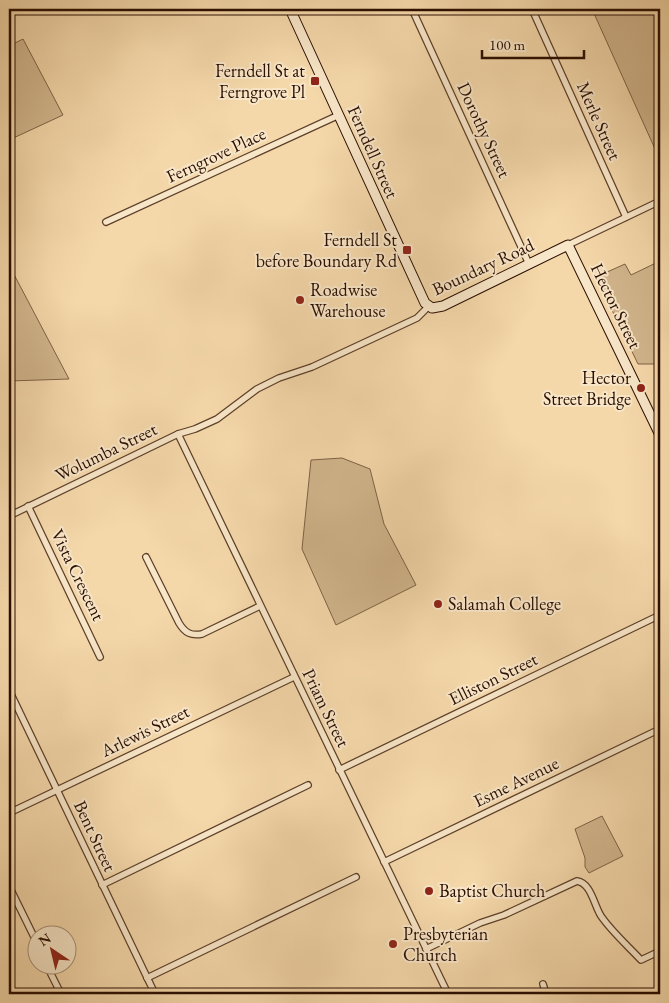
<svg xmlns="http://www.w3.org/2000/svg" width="669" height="1003" viewBox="0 0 669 1003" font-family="'EB Garamond',serif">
	<rect width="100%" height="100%" fill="#f5d8aa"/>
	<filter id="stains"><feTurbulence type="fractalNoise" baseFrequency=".004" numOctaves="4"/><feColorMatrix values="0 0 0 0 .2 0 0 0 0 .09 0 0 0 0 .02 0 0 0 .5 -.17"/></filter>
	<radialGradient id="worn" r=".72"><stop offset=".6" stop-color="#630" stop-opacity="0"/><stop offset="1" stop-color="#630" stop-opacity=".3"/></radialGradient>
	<g fill="#d2b68d" stroke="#7e6246">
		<path d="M592 9H660V160Z"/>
		<path d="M23 39 63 115 9 140V46Z"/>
		<path d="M660 261V364H638L596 277 625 264 631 275Z"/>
		<path d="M9 265 69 379 9 381Z"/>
		<path d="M342 458 370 469 384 524 416 585 336 625 302 549 311 460Z"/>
		<path d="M602 816 623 856 589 873 585 867V858L575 829Z"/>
	</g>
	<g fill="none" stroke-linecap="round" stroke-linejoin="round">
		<defs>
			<g id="street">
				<path d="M412 9 529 264"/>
				<path d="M532 9 626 217"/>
				<path d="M106 222 339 115"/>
				<path d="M568 245 660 201"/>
				<path d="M178 434 448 994"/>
				<path d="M28 506 100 657"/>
				<path d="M9 516 178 434 195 429 217 419 257 389 279 378 312 367 417 318 429 306"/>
				<path d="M146 557 179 623C185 633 191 636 202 634L260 606"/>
				<path d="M9 690 155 994"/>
				<path d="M339 770 660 615"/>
				<path d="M9 813 294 677"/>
				<path d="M384 862 660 729"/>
				<path d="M102 885 308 785"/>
				<path d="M9 886 38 945"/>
				<path d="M426 949 480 923 504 915 577 881C591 883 594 905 601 916 612 932 628 946 641 960L660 951"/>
				<path d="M47 966 61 994"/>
				<path d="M147 978 356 877"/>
				<path d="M543 984 546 994"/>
			</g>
			<path id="secondary" d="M290 9 425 303 432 308 443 306 568 245 660 435"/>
		</defs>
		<use href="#street" stroke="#5d402a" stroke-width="8"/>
		<use href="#secondary" stroke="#2a0e00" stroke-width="11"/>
		<use href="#street" stroke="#f8e6c8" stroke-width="5.5"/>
		<use href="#secondary" stroke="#f8e6c8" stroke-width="9"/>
	</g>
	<g fill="#8f2418" stroke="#f8e6c8" stroke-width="2">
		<rect x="310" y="76" width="10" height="10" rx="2.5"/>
		<rect x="402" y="245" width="10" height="10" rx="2.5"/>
		<circle cx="300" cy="300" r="5"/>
		<circle cx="641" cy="388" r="5"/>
		<circle cx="438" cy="604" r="5"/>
		<circle cx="429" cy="891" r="5"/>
		<circle cx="393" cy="944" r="5"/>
	</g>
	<g text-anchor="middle" stroke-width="4" stroke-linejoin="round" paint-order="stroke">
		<g font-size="18" fill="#2a0e00" stroke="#f8e6c8" text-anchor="start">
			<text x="305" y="77" text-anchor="end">Ferndell St at<tspan x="305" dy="21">Ferngrove Pl</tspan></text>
			<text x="397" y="246" text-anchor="end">Ferndell St<tspan x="397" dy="21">before Boundary Rd</tspan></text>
			<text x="310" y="296">Roadwise<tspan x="310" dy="21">Warehouse</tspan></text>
			<text x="631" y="384" text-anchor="end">Hector<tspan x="631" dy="21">Street Bridge</tspan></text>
			<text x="448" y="610">Salamah College</text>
			<text x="439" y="897">Baptist Church</text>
			<text x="403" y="940">Presbyterian<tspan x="403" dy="21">Church</tspan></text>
		</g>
		<g font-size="18" fill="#2a0e00" stroke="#f8e6c8">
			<text transform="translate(599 121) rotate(66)" y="6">Merle Street</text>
			<text transform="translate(484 130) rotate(65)" y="6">Dorothy Street</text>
			<text transform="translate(373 152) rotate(66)" y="6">Ferndell Street</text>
			<text transform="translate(216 155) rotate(-25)" y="6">Ferngrove Place</text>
			<text transform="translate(483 267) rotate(-25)" y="6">Boundary Road</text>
			<text transform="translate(616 306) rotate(64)" y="6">Hector Street</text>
			<text transform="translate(106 452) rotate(-26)" y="6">Wolumba Street</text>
			<text transform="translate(78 575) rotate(64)" y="6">Vista Crescent</text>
			<text transform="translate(493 679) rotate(-26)" y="6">Elliston Street</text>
			<text transform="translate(326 708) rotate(64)" y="6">Priam Street</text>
			<text transform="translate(145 731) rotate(-26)" y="6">Arlewis Street</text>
			<text transform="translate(516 782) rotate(-26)" y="6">Esme Avenue</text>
			<text transform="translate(95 836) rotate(65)" y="6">Bent Street</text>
		</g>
	</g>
	<rect width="669" height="1003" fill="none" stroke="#f5d8aa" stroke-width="30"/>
	<rect x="10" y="10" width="649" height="983" fill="none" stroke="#2a0e00" stroke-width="2.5"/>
	<rect x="15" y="15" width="639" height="973" fill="none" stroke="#2a0e00"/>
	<g transform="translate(52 950) rotate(325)"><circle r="24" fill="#f8e6c8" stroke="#a69078"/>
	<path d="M0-4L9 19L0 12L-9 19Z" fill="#8f2418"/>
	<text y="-8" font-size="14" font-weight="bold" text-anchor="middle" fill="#2a0e00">N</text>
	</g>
	<path d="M482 50v8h102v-8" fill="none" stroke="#2a0e00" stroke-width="2.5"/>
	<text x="489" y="50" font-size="15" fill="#2a0e00" stroke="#f8e6c8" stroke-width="4" paint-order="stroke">100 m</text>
	<rect width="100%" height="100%" filter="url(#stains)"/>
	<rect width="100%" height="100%" fill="url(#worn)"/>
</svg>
